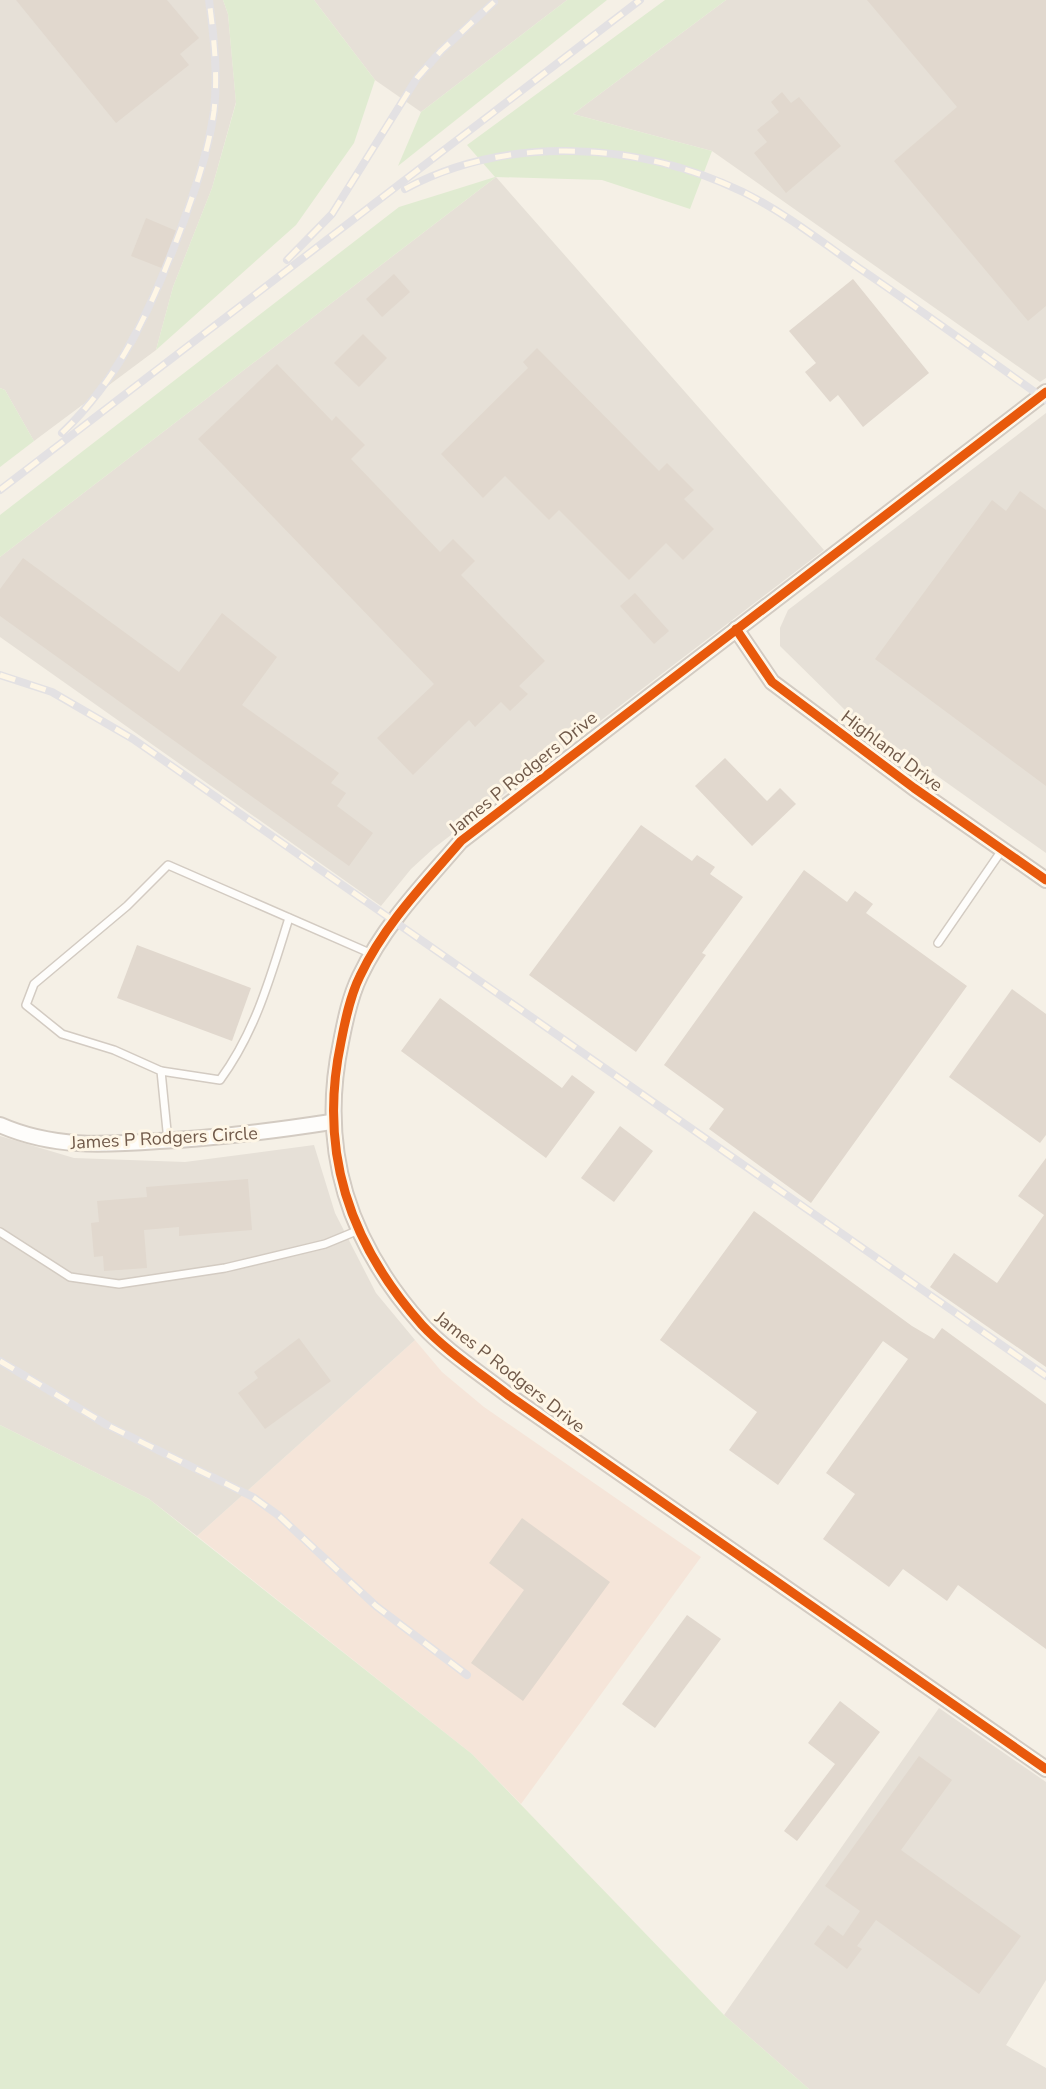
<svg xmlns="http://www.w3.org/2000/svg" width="1046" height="2089" viewBox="0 0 1046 2089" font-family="'Nunito Sans',sans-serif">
	<rect width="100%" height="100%" fill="#f5f0e6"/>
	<path fill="#f5e5d9" d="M415 1340 442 1372 484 1407 701 1557 521 1804 472 1754 197 1536Z"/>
	<g fill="#e6e0d7">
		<path d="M0 0H223L228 14 236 102 212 188 173 287 156 350 34 441 5 390 0 388Z"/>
		<path d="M314 0H567L421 112 375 80Z"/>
		<path d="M726 0H1046V378L1040 382 712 151 573 114Z"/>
		<path d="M496 177 824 550 434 848 411 869 381 906 0 637V557Z"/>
		<path d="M1046 413V853L847 712 780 646V628L788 610Z"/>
		<path d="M0 1136 74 1158 185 1162 314 1145 335 1213 376 1293 415 1340 197 1536 149 1499 0 1425Z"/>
		<path d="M939 1708 1046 1782V1980L1006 2045 1046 2068V2089H809L724 2015Z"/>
	</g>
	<g fill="#e0ebd1">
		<path d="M223 0H314L375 80 354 143 296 225 156 350 173 287 212 188 236 103 228 14Z"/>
		<path d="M567 0H607L398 166 421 112Z"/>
		<path d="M665 0H726L573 114 712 151 690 209 602 180 496 177 0 557V515L399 207 495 177 467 145Z"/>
		<path d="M0 388 5 390 34 441 0 467Z"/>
		<path d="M0 1425 149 1499 472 1754 724 2015 809 2089H0Z"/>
	</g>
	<g fill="#e1d8ce">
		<path d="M16 0H167L199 38 180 54 189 65 116 123Z"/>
		<path d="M867 0H1046V306L1028 321 894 161 957 107Z"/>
		<path d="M782 92 791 103 799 97 841 146 786 193 754 153 767 142 757 130 779 112 771 102Z"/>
		<path d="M146 218 179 232 164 269 131 256Z"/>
		<path d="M394 274 410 292 382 317 366 299Z"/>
		<path d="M853 279 929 373 863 427 838 395 830 402 805 372 816 363 789 331Z"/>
		<path d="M363 334 387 358 359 387 334 363Z"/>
		<path d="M537 348 659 471 667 463 694 490 684 499 714 529 683 560 666 543 629 580 559 510 549 520 505 476 483 498 441 454 528 368 523 362Z"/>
		<path d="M277 364 332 421 336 416 365 445 351 459 440 552 453 539 475 561 461 575 545 661 519 686 528 694 510 711 501 702 475 727 469 720 413 775 377 738 434 684 198 439Z"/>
		<path d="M1020 491 1046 510V786L875 659 992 500 1006 511Z"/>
		<path d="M23 558 179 672 222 613 277 657 242 705 339 773 331 783 346 793 337 806 373 833 349 866 0 616V589Z"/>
		<path d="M635 593 669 631 654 644 620 606Z"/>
		<path d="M725 758 767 801 780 788 796 804 752 846 695 786Z"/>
		<path d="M641 825 692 861 697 855 715 867 710 874 743 897 702 953 706 955 636 1052 529 975Z"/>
		<path d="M804 870 847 902 855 891 873 904 866 913 967 986 811 1203 709 1129 724 1109 664 1065Z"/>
		<path d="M137 945 251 988 232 1041 117 998Z"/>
		<path d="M1012 989 1046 1014V1135L1040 1143 949 1077Z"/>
		<path d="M440 998 562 1088 572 1075 595 1092 546 1158 401 1051Z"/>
		<path d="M620 1126 653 1151 614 1202 581 1178Z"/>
		<path d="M1046 1158V1367L930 1287 954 1253 997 1283 1044 1215 1018 1196Z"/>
		<path d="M248 1179 252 1230 179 1236V1227L144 1230 147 1268 104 1271 103 1256 94 1257 91 1223 99 1222 97 1201 147 1197 146 1187Z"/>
		<path d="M754 1211 912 1326 934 1339 942 1328 1046 1404V1649L958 1585 947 1601 903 1569 889 1587 823 1539 855 1494 826 1473 908 1359 883 1341 778 1485 729 1450 757 1412 660 1340Z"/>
		<path d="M299 1338 331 1381 265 1429 238 1393 258 1378 254 1372Z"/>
		<path d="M522 1518 610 1582 523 1701 471 1663 524 1590 489 1563Z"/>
		<path d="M687 1615 721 1639 655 1728 622 1704Z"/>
		<path d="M840 1701 880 1732 797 1841 784 1831 835 1764 808 1743Z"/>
		<path d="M919 1756 952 1780 901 1850 1021 1936 979 1994 876 1920 857 1946 862 1949 847 1969 814 1944 828 1925 843 1936 860 1911 825 1886Z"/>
	</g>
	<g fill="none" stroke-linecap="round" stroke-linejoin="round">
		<defs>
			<g id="service">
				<path d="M938 943 1002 850"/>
				<path d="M161 1071 220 1080C256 1031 271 975 289 918"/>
				<path d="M168 1141 161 1071 114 1050 62 1034 26 1005 34 984 127 906 168 865 372 954"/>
				<path d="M0 1232 70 1277 119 1284 225 1268 325 1244 359 1230"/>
			</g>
			<g id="minor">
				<path d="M1046 392 461 841C424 884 384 925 360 976 350 996 345 1021 341 1042 318 1151 349 1243 422 1325 446 1351 480 1373 508 1395L1046 1769"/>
				<path d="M736 629 772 682 914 788 1046 880"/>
				<path d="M0 1125C52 1148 103 1145 159 1141 217 1138 273 1131 331 1122"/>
			</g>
		</defs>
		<use href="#service" stroke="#d3cbc2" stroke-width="10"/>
		<use href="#minor" stroke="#d3cbc2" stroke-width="18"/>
		<use href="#service" stroke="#fefdfb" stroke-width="7"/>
		<use href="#minor" stroke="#fefdfb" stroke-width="14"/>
		<defs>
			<g id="rail">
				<path d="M405 189C508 134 639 142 743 192 785 213 822 242 859 268 922 311 984 356 1046 400"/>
				<path d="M287 260 332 214 417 78 441 51 494 2"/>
				<path d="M62 433C121 377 151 308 179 234 194 193 208 154 214 111 218 74 214 37 209 0"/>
				<path d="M0 490 640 0"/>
				<path d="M0 675 52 692 133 739 1046 1376"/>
				<path d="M0 1361 107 1425 253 1497 278 1515 376 1606 467 1675"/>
			</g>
		</defs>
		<use href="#rail" stroke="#e3e1e3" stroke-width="8"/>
		<use href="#rail" stroke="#fef6e6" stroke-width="5" stroke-dasharray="16" stroke-linecap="butt"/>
		<defs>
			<g id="cycleway">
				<path d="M1046 392 461 841C424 884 384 925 360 976 350 996 345 1021 341 1042 318 1151 349 1243 422 1325 446 1351 480 1373 508 1395L1046 1769"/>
				<path d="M736 629 772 682 914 788 1046 880"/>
			</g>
		</defs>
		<use href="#cycleway" stroke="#fef6e6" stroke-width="13"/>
		<use href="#cycleway" stroke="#e8590c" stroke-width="9"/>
	</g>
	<g text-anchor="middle" stroke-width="6" stroke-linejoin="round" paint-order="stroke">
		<g font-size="18" fill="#705949" stroke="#fef6e6">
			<text transform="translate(892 751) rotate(37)" y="6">Highland Drive</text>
			<text transform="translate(523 773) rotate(-39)" y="6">James P Rodgers Drive</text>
			<text transform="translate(164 1138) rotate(-3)" y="6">James P Rodgers Circle</text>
			<text transform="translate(510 1372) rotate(38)" y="6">James P Rodgers Drive</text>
		</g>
	</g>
</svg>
